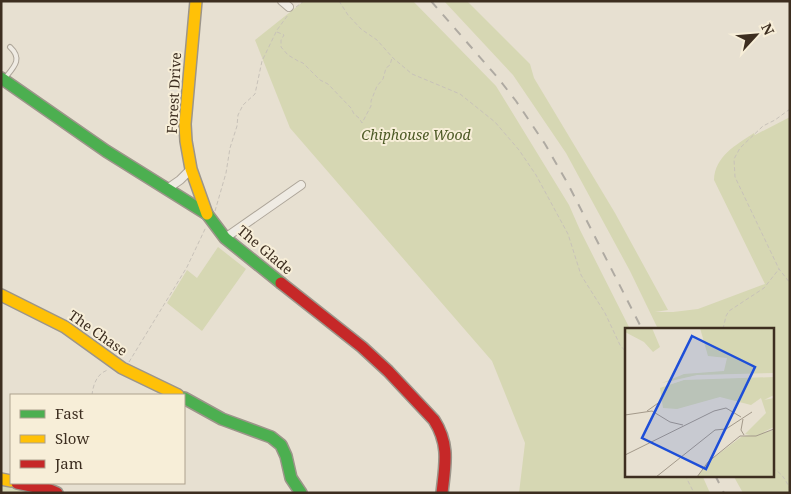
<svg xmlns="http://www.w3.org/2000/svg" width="791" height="494" viewBox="0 0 791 494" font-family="'Noto Serif',serif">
	<rect width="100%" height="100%" fill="#e7e0d1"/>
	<g fill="#d6d7b3">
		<path d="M304 1H413L496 86 569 205 580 230 630 329H626V475H702L710 493H519L525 443 492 361 290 128 255 40Z"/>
		<path d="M444 1H467L530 64 534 78 615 213 668 310 655 312H673L698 309 765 284 714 180C715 156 736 145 754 133L755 135 790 117V493H743L733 475H772V329H658L630 271 566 153 513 75Z"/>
		<path d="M218 247 246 269 202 331 167 303 187 270 197 278Z"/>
		<path d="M1 479 56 493H1Z"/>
	</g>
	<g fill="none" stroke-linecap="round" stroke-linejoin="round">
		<defs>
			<path id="lane" d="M5 78C14 67 23 59 10 47"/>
			<g id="street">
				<path d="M282 1 289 7"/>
				<path d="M167 189 180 180 191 169"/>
				<path d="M225 238 301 185"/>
			</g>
			<g id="fast">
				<path d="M1 78 106 151 207 214 225 238 281 283"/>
				<path d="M184 398 222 419 271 437 281 445 286 456 291 478 301 493"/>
			</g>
			<g id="slow">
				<path d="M196 1 185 124 186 141 191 169 207 214"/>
				<path d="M1 295 65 327 122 368 178 395"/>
				<path d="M1 479 11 481"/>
			</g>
			<g id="jam">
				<path d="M281 283 362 347 388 371 434 420C450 445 445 465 442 493"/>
				<path d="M17 483 50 490 57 493"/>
			</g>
		</defs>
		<use href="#lane" stroke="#ada599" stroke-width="6"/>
		<use href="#street" stroke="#ada599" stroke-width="10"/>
		<use href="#fast" stroke="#9c958a" stroke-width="14"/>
		<use href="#slow" stroke="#9c958a" stroke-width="14"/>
		<use href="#jam" stroke="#9c958a" stroke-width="14"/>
		<g stroke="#c8c2b9" stroke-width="1" stroke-dasharray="4 2.5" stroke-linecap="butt">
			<path d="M339 1 348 15 361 29 377 40 393 58 412 74 460 94 495 122 519 150 536 175 568 234 581 275 605 313 620 345 626 352"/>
			<path d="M296 7 304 1"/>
			<path d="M277 32 284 35 281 40V47L288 55 298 61 303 63 320 80 328 84 351 108 354 114 359 118 362 123 371 106V101L377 86 383 79 386 68 390 65 392 58"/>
			<path d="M790 109 775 120 763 126 740 148 734 159 735 177 779 269 790 283"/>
			<path d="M215 211 226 173 230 148 237 126 238 115 243 105 255 94 262 61 277 30 288 15"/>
			<path d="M723 329 726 316 729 311 764 288 779 269"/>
			<path d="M129 362 187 267 206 227"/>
			<path d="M92 395C93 385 97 373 108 370"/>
			<path d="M772 468C783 474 785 479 790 489"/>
			<path d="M685 475 694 493"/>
		</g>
		<use href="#lane" stroke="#efebe3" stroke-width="4"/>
		<use href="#street" stroke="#efebe3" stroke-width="8"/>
		<use href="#fast" stroke="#4caf50" stroke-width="11"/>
		<use href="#slow" stroke="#ffc107" stroke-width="11"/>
		<use href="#jam" stroke="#c62828" stroke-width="11"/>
		<g stroke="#afaaa2" stroke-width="2" stroke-dasharray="9 9" stroke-linecap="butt">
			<path d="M431 1 498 78 516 101 545 144 568 184 642 329"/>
			<path d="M715 475 724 493"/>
		</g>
	</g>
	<g text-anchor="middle" stroke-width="4" stroke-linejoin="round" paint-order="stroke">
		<g font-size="14" fill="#3d2e20" stroke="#f7eed8">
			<text transform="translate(174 93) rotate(-87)" y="5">Forest Drive</text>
			<text transform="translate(265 250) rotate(40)" y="5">The Glade</text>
			<text transform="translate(98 333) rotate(35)" y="5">The Chase</text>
		</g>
		<g font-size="14" font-style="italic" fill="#4d5a26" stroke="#f7eed8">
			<text x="416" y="140">Chiphouse Wood</text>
		</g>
	</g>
	<g transform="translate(625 328)">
		<rect width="149" height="149" fill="#e7e0d1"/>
		<path d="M0 0H27L35 19 28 24 19 14 0 4ZM75 0H149V45L72 47 37 55 59 46 99 43 102 30 83 28ZM149 49V67L139 72 149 70V99L130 108 120 106 141 85 136 70 126 77 95 69 52 81 38 80 35 60 59 52ZM149 102V149H72L83 134 116 109Z" fill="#d6d7b3"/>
		<path fill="none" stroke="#a3998a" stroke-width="1" d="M22 83 36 73M0 87 27 83 45 94 58 97M118 91 116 102 119 107M0 127 89 83 101 80 116 89M31 149 90 102 101 101 127 84M72 149 83 134 115 108H131L149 101"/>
		<path fill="#1d4ed8" fill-opacity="0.15" stroke="#1d4ed8" stroke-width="2.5" d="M67 8 130 39 81 141 17 110Z"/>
		<rect width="149" height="149" fill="none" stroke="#3d2e20" stroke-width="2.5"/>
	</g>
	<rect width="791" height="494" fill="none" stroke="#3d2e20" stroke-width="5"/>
	<rect x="10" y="394" width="175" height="90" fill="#f7eed8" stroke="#ada18e"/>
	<rect x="20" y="410" width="25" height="8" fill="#4caf50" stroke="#ada18e"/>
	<text x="55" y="419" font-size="15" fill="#3d2e20">Fast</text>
	<rect x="20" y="435" width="25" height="8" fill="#ffc107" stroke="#ada18e"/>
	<text x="55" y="444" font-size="15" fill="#3d2e20">Slow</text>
	<rect x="20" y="460" width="25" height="8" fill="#c62828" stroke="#ada18e"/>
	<text x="55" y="469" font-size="15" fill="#3d2e20">Jam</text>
	<g transform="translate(756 35) rotate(64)" stroke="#f7eed8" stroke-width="4" paint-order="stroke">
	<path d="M0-4L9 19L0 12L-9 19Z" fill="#3d2e20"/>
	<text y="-8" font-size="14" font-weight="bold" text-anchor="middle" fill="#3d2e20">N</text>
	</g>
</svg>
